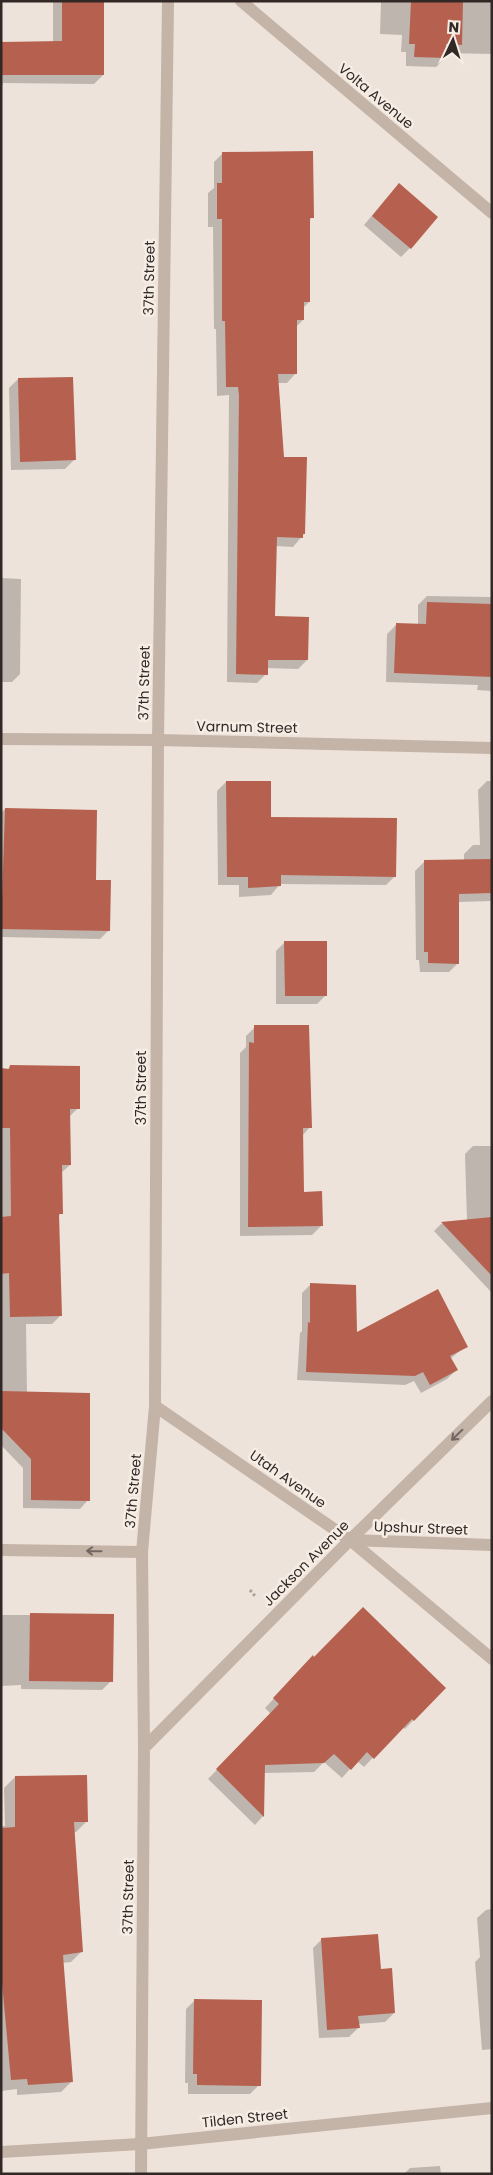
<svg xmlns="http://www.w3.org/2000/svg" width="493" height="2175" viewBox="0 0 493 2175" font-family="Poppins,sans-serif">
	<rect width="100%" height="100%" fill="#eee3da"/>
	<g fill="#0003">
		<path d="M53 1H103V75L94 84 3 83 1 89V44L53 43Z"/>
		<path d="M381 1H492V54L445 53V58L436 67 406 66V52H401L402 35 380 34Z"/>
		<path d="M223 153 312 217 309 221V302L303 308V320L296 327V373L287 383H277L283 458 304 534 293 547 276 546 274 617 307 660 298 669 266 668V674L257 683 227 682 229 395 217 396 216 329H214L213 227H208V193L214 188V162Z"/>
		<path d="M390 194 410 248 401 257 364 225Z"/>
		<path d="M18 379 74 460 65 469 11 470 9 388Z"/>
		<path d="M1 578 21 579 20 674 12 682H1Z"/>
		<path d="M427 596 492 597V691L477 690 478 685 386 682 387 634 396 625H418V605Z"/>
		<path d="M487 781H492V901L458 902V963L449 972H420L419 960H416L415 871 424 862 464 861V854L473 845H480L478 790Z"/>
		<path d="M226 782 270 818 395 876 386 885 280 884 271 895 239 897V885H218L217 791Z"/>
		<path d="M5 809 95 881 109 930 100 939 1 937V813Z"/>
		<path d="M285 942 326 995 317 1004H276V951Z"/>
		<path d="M255 1027 310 1127 302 1136 303 1193 321 1226 312 1235 240 1236V1053L246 1047V1036Z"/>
		<path d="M10 1067 78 1108 69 1117 70 1165 61 1173V1213L58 1217 61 1315 52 1324H26L27 1393 88 1500 80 1509 23 1508V1468L1 1445V1070H7Z"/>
		<path d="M473 1146H492V1293L434 1231 441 1224 467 1221 465 1154Z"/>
		<path d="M311 1284 355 1334 466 1346 450 1359 456 1370 447 1379 421 1393 414 1381 405 1385 297 1380 300 1333 302 1331V1293Z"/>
		<path d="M1 1615H112L111 1681 102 1690 21 1689V1685L1 1686Z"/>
		<path d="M304 1666 444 1688 405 1729 402 1727 364 1767 357 1761 342 1778 324 1762 314 1772 264 1773 263 1816 255 1825 208 1779 271 1714 265 1708Z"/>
		<path d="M15 1777 87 1821 76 1832H73L82 1951 71 1962 62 1963 72 2081 61 2092 17 2095V2089L1 2091V1826H5L4 1788Z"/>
		<path d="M492 1909V2049L482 2050 475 1962 480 1957 477 1918 486 1910Z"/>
		<path d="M322 1939 379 1970 394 2013 385 2022 358 2024V2028L349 2037 319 2038 313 1948Z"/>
		<path d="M195 2000 259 2085 250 2094H188V2083H185L186 2009Z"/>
		<path d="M440 2166 441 2174H404L410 2168Z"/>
	</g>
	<g fill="#b6614f">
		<path d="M62 1H104V75H1V42L62 41Z"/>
		<path d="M411 1H463L462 45 446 44V58L414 57 415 44H409Z"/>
		<path d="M313 151 314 218H310V302H304V320H297V374H278L284 457H307L305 534H303V538L277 537 275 616 309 617 308 660H268V675L236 674 239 395 238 387H226L225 321H222V219H217V183H222V152Z"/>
		<path d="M399 183 438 217 411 249 372 216Z"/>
		<path d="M73 377 76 460 20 462 18 378Z"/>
		<path d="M427 602 492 604V677L394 673 396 623 426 624Z"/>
		<path d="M226 781H271V817L397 818 396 877 281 875V886L248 888V877H227Z"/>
		<path d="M5 808 97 810 96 880H111L110 931 1 929Z"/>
		<path d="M492 859V893L459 894V964L428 963V952H424V860Z"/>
		<path d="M284 941H327V996H285Z"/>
		<path d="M254 1025H309L312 1128H303L304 1192 322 1191 323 1226 248 1227 249 1042 254 1043Z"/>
		<path d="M10 1065 80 1066V1109H70L71 1165H62L63 1214H59L62 1316 10 1317 9 1273 1 1274V1217L11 1216 10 1128H1V1068L9 1069Z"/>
		<path d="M492 1217V1276L441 1222Z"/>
		<path d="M310 1283 356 1285 357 1332 438 1289 468 1347 450 1356 458 1370 430 1385 423 1372 415 1376 306 1372 308 1322 310 1323Z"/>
		<path d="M1 1391 90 1393V1501L31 1500V1459L1 1428Z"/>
		<path d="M363 1607 446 1688 414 1721 412 1719 374 1759 367 1752 351 1770 334 1754 324 1763 265 1765 264 1817 216 1769 279 1704 273 1698 313 1655 314 1657Z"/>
		<path d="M30 1613 114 1614 113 1682 29 1681Z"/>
		<path d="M87 1775 88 1822H74L83 1952 63 1955 73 2082 28 2085 27 2079 11 2080 1 1972V1828L15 1827V1776Z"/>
		<path d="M378 1934 381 1969 392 1968 395 2013 358 2016 360 2028 327 2030 321 1938Z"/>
		<path d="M194 1999 262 2000 261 2086 197 2085V2074H193Z"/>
	</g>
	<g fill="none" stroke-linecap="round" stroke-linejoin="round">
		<path stroke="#af9d92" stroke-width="3" stroke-dasharray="2.5 2.5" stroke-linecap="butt" d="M250 1590 255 1596"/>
		<g stroke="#c4b3a7" stroke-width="12">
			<path d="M241 1 492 213"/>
			<path d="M1 739 158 740 492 748"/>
			<path d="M155 1406 350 1540 492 1659"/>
			<path d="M350 1540 492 1545"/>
			<path d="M1 1550 142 1552"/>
			<path d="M144 1748 350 1540 492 1401"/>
			<path d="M1 2152 140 2144 492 2108"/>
			<path d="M141 2174 144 1748 142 1552 155 1406 158 740 168 1"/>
		</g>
	</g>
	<defs><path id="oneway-shaft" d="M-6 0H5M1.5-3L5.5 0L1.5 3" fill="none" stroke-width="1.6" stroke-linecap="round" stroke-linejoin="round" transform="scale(1.25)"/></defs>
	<g stroke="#746761">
		<use href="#oneway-shaft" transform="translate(457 1435) rotate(136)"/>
		<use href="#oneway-shaft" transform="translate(94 1551) rotate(-179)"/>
	</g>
	<g text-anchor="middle" stroke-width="5" stroke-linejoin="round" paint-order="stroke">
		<g font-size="14" fill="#322927" stroke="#f6ede5">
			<text transform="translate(376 96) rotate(40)" y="5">Volta Avenue</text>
			<text transform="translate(149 278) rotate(-89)" y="5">37th Street</text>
			<text transform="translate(144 683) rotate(-89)" y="5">37th Street</text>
			<text transform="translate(247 727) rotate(1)" y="5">Varnum Street</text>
			<text transform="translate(141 1088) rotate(-90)" y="5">37th Street</text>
			<text transform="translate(288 1479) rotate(35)" y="5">Utah Avenue</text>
			<text transform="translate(133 1491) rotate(-85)" y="5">37th Street</text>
			<text transform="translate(421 1528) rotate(2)" y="5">Upshur Street</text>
			<text transform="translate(306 1563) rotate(-45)" y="5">Jackson Avenue</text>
			<text transform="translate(128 1897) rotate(-89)" y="5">37th Street</text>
			<text transform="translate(245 2118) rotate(-6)" y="5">Tilden Street</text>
		</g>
	</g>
	<rect width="493" height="2175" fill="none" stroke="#322927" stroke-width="5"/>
	<g transform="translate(453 40) rotate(4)" stroke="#f6ede5" stroke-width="4" paint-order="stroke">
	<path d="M0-4L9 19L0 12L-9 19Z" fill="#322927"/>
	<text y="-8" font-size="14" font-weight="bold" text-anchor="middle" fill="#322927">N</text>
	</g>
</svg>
